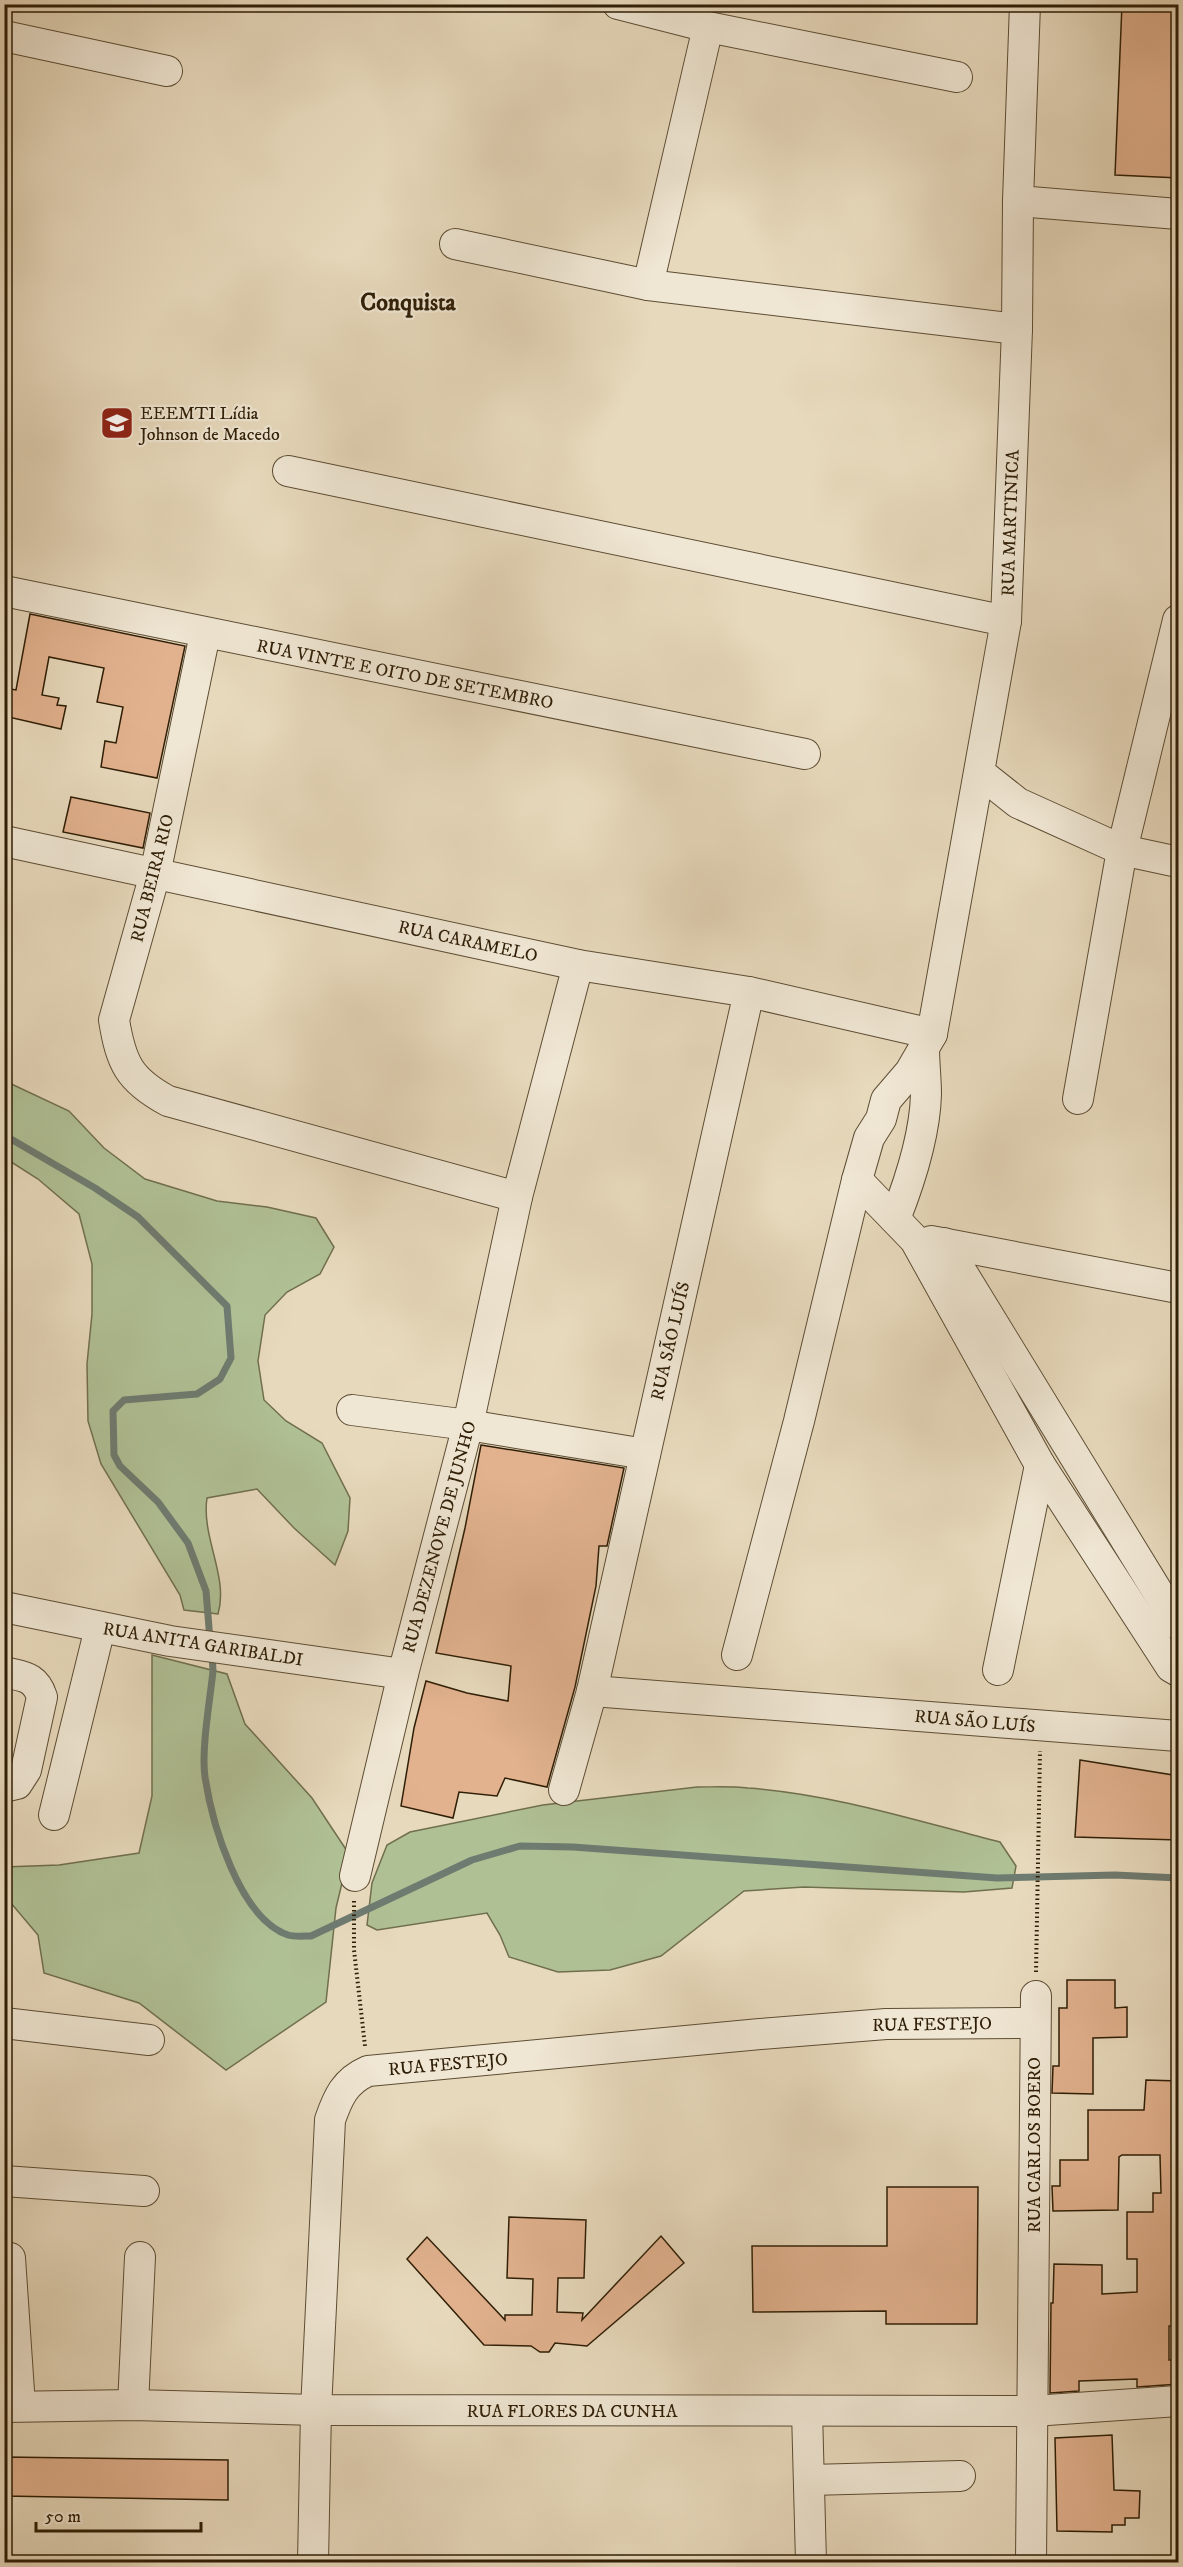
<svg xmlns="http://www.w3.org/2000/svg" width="1183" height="2567" viewBox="0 0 1183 2567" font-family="'IM FELL DW Pica',serif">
	<rect width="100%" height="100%" fill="#e7d9bc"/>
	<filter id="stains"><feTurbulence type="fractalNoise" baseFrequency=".00333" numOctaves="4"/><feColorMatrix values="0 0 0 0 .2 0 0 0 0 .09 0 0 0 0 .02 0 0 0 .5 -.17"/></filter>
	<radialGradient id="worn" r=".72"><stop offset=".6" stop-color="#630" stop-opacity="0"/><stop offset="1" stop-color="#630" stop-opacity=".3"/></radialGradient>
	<g fill="#b0c095" stroke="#706f4e" stroke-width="1.5">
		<path d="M5 1081 69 1111 104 1148 145 1179 217 1201 267 1207 316 1218 334 1247 320 1274 287 1292 265 1315 258 1361 264 1400 286 1421 322 1443 350 1498 348 1531 335 1565 294 1528 257 1489 207 1498C201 1537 229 1577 218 1614L184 1610 180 1595 101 1464 88 1421 87 1364 92 1314V1264L79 1214 38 1179 5 1158Z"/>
		<path d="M152 1655 227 1674 245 1724 312 1798 349 1854 336 1908 326 2002 226 2070 139 2003 44 1973 38 1935 5 1896 4 1867 59 1865 139 1853 152 1796Z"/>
		<path d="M697 1787C714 1787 731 1786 748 1788 833 1794 917 1821 1000 1842L1016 1866 1012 1888 964 1892 804 1887 744 1891 661 1956 610 1970 558 1972 509 1957 500 1935 487 1913 377 1930 367 1925 372 1883 387 1845 410 1832 543 1805Z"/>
	</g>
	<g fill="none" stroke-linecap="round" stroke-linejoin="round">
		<g stroke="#6e7b70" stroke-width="7">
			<path d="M4 1135 95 1188 138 1217 227 1306 231 1358 220 1379 197 1394 124 1400 113 1411 114 1455 120 1466 158 1502 188 1543 206 1591 210 1640"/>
			<path d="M212 1654 213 1671C210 1700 201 1750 205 1777 212 1823 239 1918 288 1935 294 1937 304 1936 311 1936L472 1860 520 1846 573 1847 997 1878 1115 1875 1178 1878"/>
		</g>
	</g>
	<g fill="#e2b28f" stroke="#2f1e06" stroke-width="1.5">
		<path d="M1122 4H1179V178L1115 175Z"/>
		<path d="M30 614 185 646 157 778 101 767 105 741 116 743 123 707 97 702 104 668 49 657 42 695 59 698 57 705 66 706 61 729 4 716V688L16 690Z"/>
		<path d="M71 797 150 813 143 848 63 832Z"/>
		<path d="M481 1445 624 1468 607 1546H599L596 1586 575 1687 547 1787 505 1778 497 1796 459 1792 453 1818 401 1806 414 1728 426 1681 467 1693 508 1701 511 1666 436 1653 465 1528Z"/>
		<path d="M1080 1760 1179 1776V1840L1075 1837Z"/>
		<path d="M1067 1980H1115V2008L1127 2007V2037L1093 2038V2094L1052 2093 1053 2066H1059V2008H1067Z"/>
		<path d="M1146 2080 1179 2081V2326H1169V2360H1179V2384L1137 2387V2379L1079 2381V2391L1050 2393 1051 2303H1053L1054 2264 1102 2265V2294L1137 2292V2259H1127V2212H1153V2193H1161L1160 2155H1122L1119 2157 1118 2210 1053 2211 1052 2186H1060V2160H1088V2110H1144Z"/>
		<path d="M887 2187H978L977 2324H886V2311L753 2312 752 2246H887Z"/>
		<path d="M509 2217 586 2220 584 2278H558L557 2312 583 2313 582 2320 661 2236 684 2263 587 2346 555 2343 549 2352H540L531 2346 484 2345 407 2259 427 2237 505 2320V2315H532L533 2279 507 2278Z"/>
		<path d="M1112 2435 1114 2490 1140 2491 1139 2518H1125V2525H1112V2532L1057 2531 1055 2438Z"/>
		<path d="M4 2457 228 2460V2500L4 2496Z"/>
	</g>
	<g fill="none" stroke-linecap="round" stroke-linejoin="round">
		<defs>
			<g id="minor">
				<path d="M618 4 708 27 957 77"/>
				<path d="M1025 4 1018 201 1017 329 1006 621 932 1034 910 1072 886 1100 881 1119 869 1138 857 1180 915 1240 1040 1465 1171 1667 1178 1671"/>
				<path d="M4 36 167 71"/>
				<path d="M1018 201 1178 214"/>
				<path d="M455 244 648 285 1017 329"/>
				<path d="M648 285 708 27"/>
				<path d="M288 471 1006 621"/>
				<path d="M4 591 805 754"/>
				<path d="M205 634 155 874 114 1020C121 1063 129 1080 168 1101L517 1197"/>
				<path d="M980 773 1018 803 1122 850 1178 862"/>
				<path d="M4 841 578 965 749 992 932 1034"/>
				<path d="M1078 1099 1122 850 1178 620"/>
				<path d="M895 1219C910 1181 925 1136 926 1094 926 1079 924 1063 924 1048"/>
				<path d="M931 1241 1178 1288"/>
				<path d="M944 1243 1178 1625"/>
				<path d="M352 1410 468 1425 645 1454"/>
				<path d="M4 1607 170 1641 403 1674"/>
				<path d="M737 1655 799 1421 857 1180"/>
				<path d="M998 1670 1040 1465"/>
				<path d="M4 1672C24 1677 35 1676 42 1697L26 1770 17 1784 4 1787"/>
				<path d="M592 1691 1178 1736"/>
				<path d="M564 1790 592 1691 749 992"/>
				<path d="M54 1815 100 1628"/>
				<path d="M355 1876 403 1674 468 1425 517 1197 578 965"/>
				<path d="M4 2023 149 2040"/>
				<path d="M4 2181 144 2191"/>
				<path d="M10 2258 20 2406"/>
				<path d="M133 2405 140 2257"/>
				<path d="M4 2407 133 2405 316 2410 1033 2411 1178 2401"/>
				<path d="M807 2411 811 2562"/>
				<path d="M810 2480 960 2476"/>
				<path d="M313 2562 316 2410 330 2120C338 2097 345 2081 368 2071L760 2034 886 2024 1034 2023"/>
				<path d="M1031 2562 1036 1996"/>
			</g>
		</defs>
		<use href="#minor" stroke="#5d4d34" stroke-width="32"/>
		<g stroke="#2f1e06" stroke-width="4" stroke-dasharray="1.5 3" stroke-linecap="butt">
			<path d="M354 1901V1950L365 2046"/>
			<path d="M1036 1972 1040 1751"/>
		</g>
		<use href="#minor" stroke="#efe6d3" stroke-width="30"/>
	</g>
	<defs>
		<symbol id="school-square" viewBox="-11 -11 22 22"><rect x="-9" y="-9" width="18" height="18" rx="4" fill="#8f2418" stroke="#efe6d3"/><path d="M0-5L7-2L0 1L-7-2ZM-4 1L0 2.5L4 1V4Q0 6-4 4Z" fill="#fff"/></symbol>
	</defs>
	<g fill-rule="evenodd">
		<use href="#school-square" x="98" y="404" width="38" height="38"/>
	</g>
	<g text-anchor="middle" stroke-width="4.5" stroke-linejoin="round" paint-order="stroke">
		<g font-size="18" fill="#2f1e06" stroke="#efe6d3" text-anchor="start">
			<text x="140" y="419">EEEMTI Lídia<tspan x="140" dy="21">Johnson de Macedo</tspan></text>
		</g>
		<g font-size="18" fill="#2f1e06" stroke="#efe6d3">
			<text transform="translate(1010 523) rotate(-88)" y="6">RUA MARTINICA</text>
			<text transform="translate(405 674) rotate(11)" y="6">RUA VINTE E OITO DE SETEMBRO</text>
			<text transform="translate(152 878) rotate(-76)" y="6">RUA BEIRA RIO</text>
			<text transform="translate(468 941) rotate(12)" y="6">RUA CARAMELO</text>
			<text transform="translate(670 1341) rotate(-77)" y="6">RUA SÃO LUÍS</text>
			<text transform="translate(439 1537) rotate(-75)" y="6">RUA DEZENOVE DE JUNHO</text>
			<text transform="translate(203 1644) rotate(9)" y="6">RUA ANITA GARIBALDI</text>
			<text transform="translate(975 1721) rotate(5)" y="6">RUA SÃO LUÍS</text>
			<text transform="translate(932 2024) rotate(-1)" y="6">RUA FESTEJO</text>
			<text transform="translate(448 2064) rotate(-5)" y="6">RUA FESTEJO</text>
			<text transform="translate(1034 2145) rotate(-90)" y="6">RUA CARLOS BOERO</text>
			<text x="572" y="2417">RUA FLORES DA CUNHA</text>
		</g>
		<g font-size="24" font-weight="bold" fill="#2f1e06" stroke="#efe6d3">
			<text x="408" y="310">Conquista</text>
		</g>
	</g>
	<rect width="1183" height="2567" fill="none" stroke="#e7d9bc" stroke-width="24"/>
	<rect x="6" y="6" width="1171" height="2555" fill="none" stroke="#2f1e06" stroke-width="3"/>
	<rect x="12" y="12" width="1159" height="2543" fill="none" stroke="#2f1e06" stroke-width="1.5"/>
	<path d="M36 2522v9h165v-9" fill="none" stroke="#2f1e06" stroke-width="3"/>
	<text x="45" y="2522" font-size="18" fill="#2f1e06" stroke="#efe6d3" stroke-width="4.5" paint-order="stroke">50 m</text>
	<rect width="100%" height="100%" filter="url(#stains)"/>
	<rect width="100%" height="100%" fill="url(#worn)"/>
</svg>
